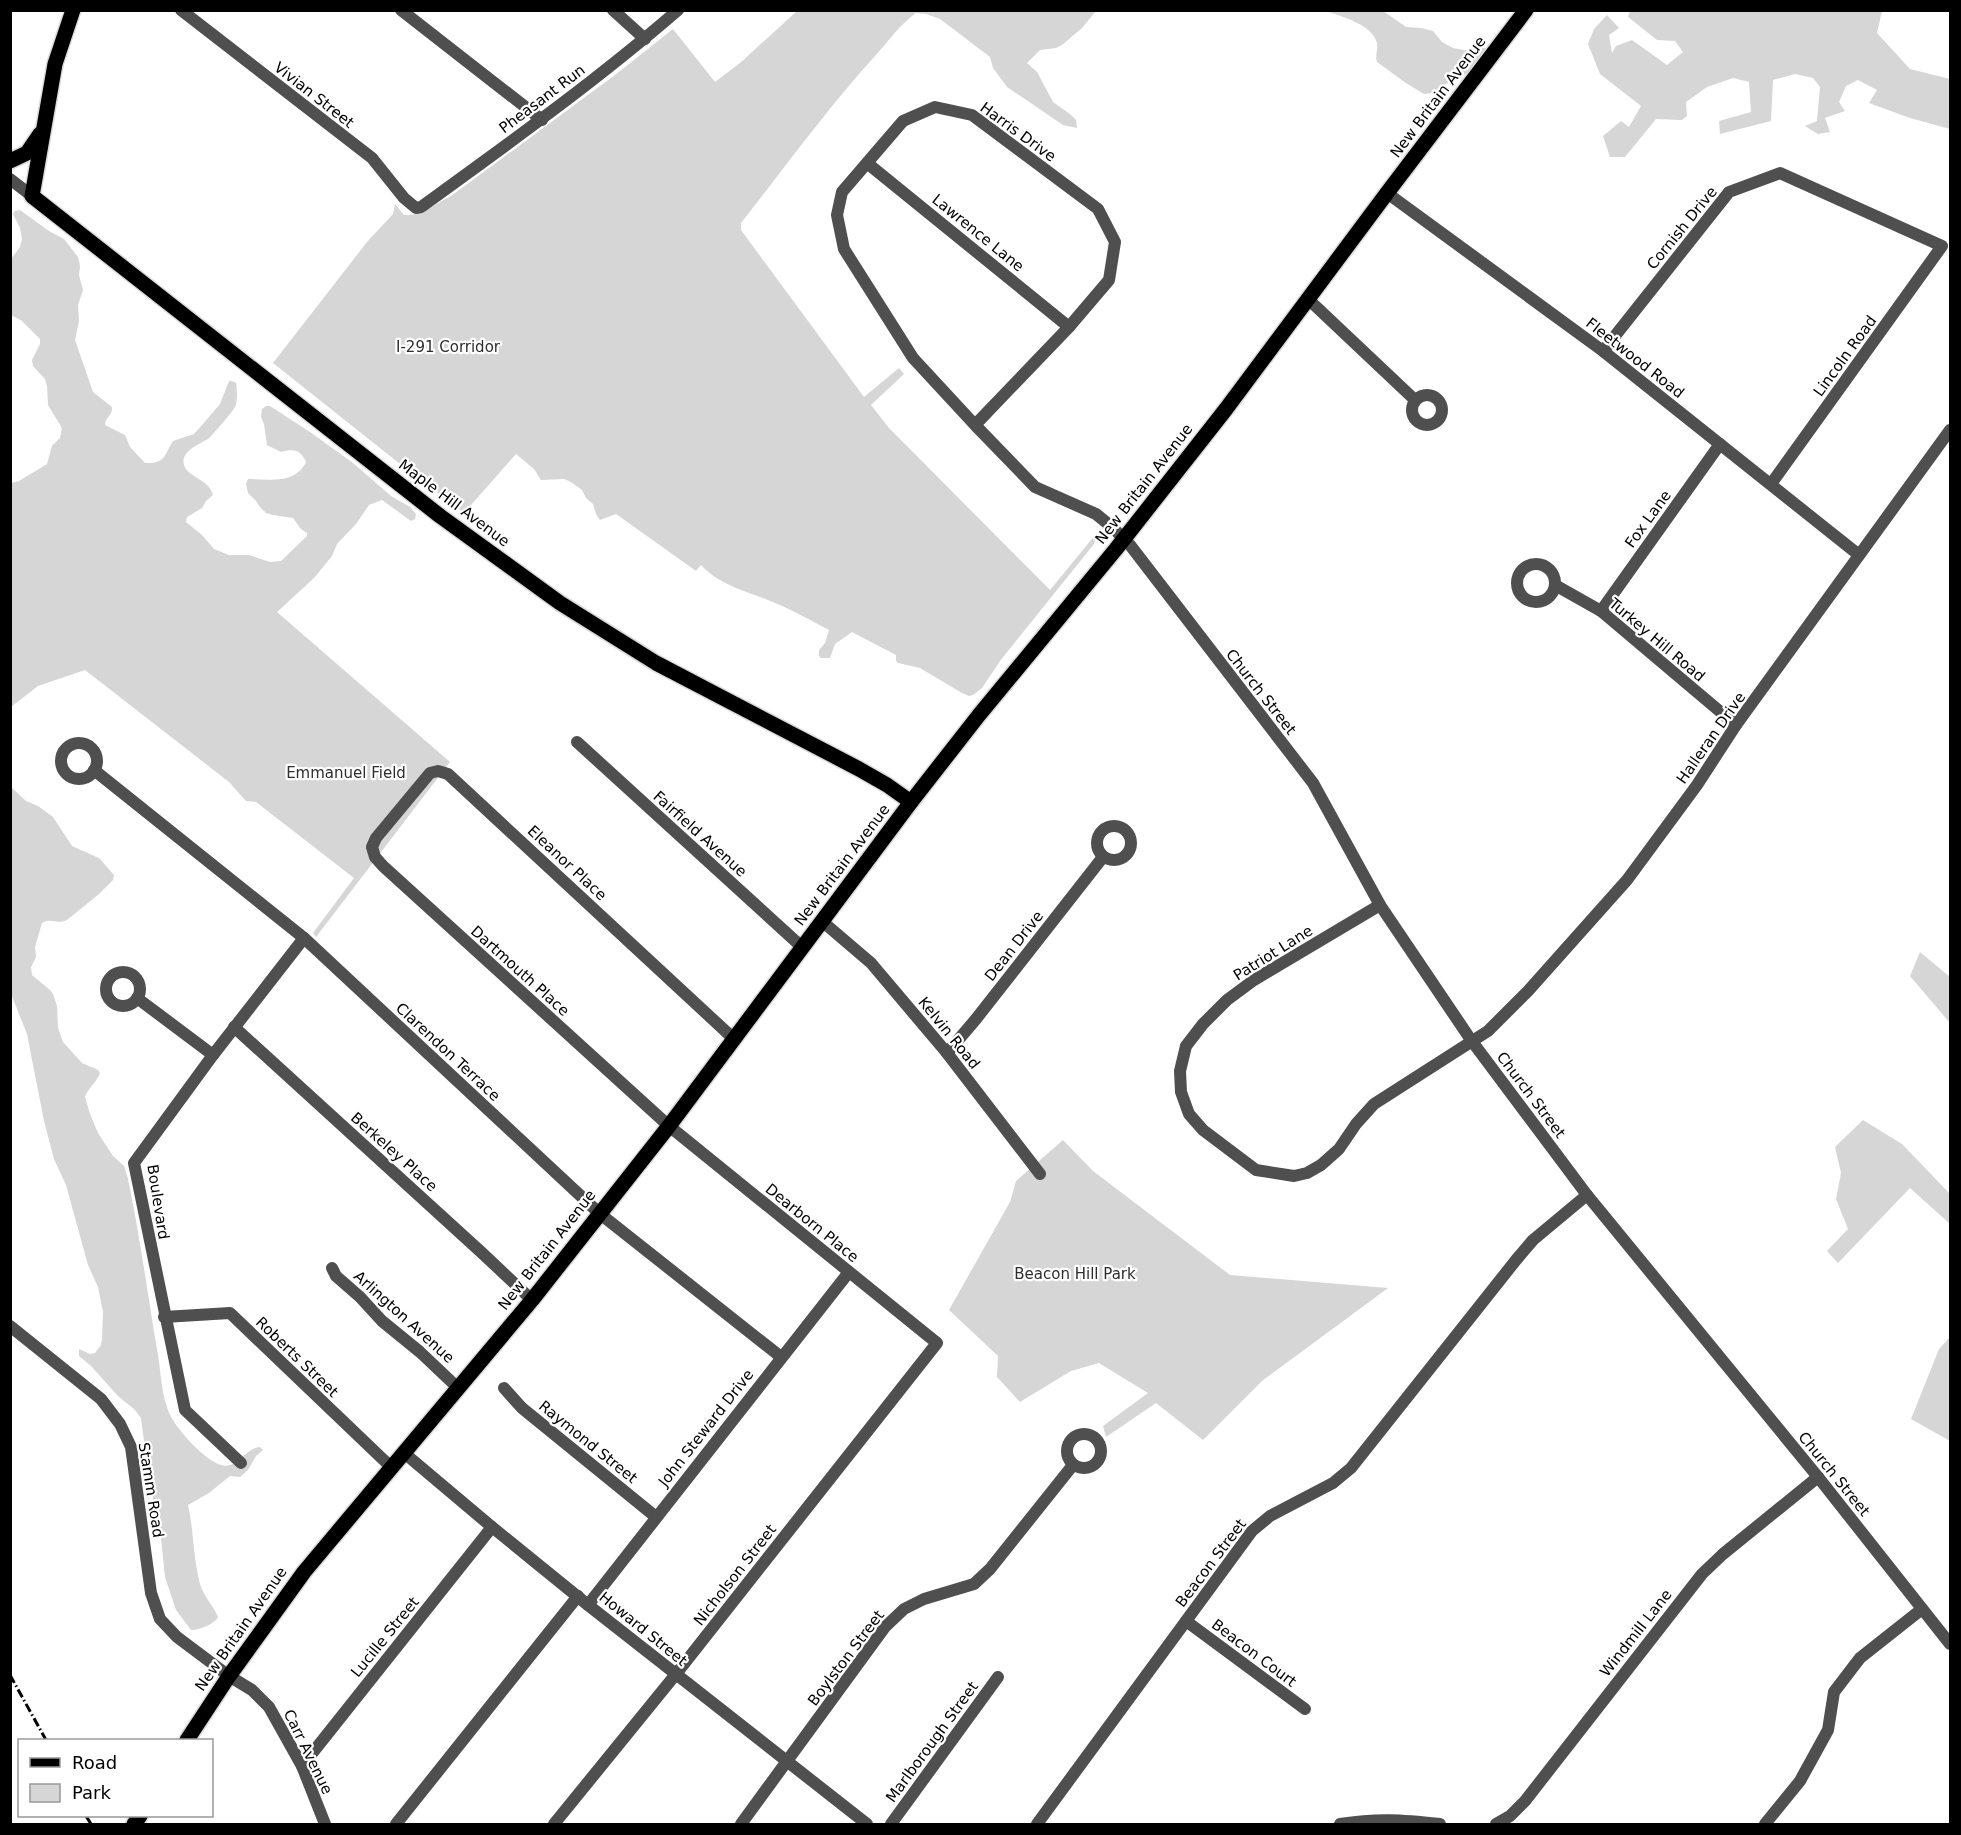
<svg xmlns="http://www.w3.org/2000/svg" width="1961" height="1835" viewBox="0 0 1961 1835" font-family="'DejaVu Sans',sans-serif">
	<rect width="100%" height="100%" fill="#fff"/>
	<g fill="#d6d6d6">
		<path d="M797 11H1096L1082 28 1062 45 1056 48 1040 50 1027 63 1037 72 1053 102 1070 114 1076 120 1077 128 1063 125 1007 87 993 68 990 57 940 19 926 14 916 13C900 24 888 42 875 56 827 109 785 167 741 223V230L864 397 899 368 904 374 871 405 889 428 1050 590 1096 534 1097 536 1094 544 1000 661 982 688 973 695 969 696 962 693 920 668 898 663 896 661V655L852 632 835 644 830 658H821L819 656V650L825 643 829 630C811 621 793 610 775 603 750 592 720 586 701 565L696 571 616 514 600 520 596 514 593 504 586 498 582 490 571 482 564 479 541 480 534 469 516 454 464 513 395 460 273 363 367 242 393 214 395 204 404 215C423 216 434 204 451 196L615 75 673 29 715 82 740 63Z"/>
		<path d="M1326 11H1383L1406 27 1421 28 1433 31 1442 42 1453 48 1470 51 1483 47 1488 50 1470 72 1444 85 1432 93 1424 94 1406 83 1377 62C1375 56 1378 50 1377 43 1372 24 1342 17 1326 11Z"/>
		<path d="M1630 11H1882L1877 33 1910 69 1950 79V129L1910 118 1869 103 1877 90 1858 80 1846 86 1839 102 1845 111 1825 118 1830 132 1818 134 1805 126 1817 121 1820 87 1813 78 1795 74 1773 80 1771 121 1720 134 1719 121 1751 112 1749 82 1733 78 1707 87 1686 102 1687 116 1682 120 1656 119 1625 157H1610L1603 136 1621 121 1629 127 1641 106 1600 74 1588 44 1594 29 1607 15 1619 28 1609 35 1612 53 1616 46 1632 40 1667 65 1683 52 1675 41 1657 40 1628 17Z"/>
		<path d="M20 210 49 231 64 239 78 257 80 266 79 275 83 290 78 305 79 321 75 340 93 392 112 407C113 415 105 418 105 425L125 435 130 447 145 463C167 464 164 454 173 441L194 434 203 424 220 404 229 381H232L236 383C237 389 238 401 235 407 234 410 210 438 208 439 199 444 180 452 184 465 187 477 209 479 213 495L206 501 202 508 187 517 186 522 202 535 214 549 229 555H249L270 562 281 561 307 536V533L301 529 293 518 273 515 266 513 260 507 256 501 248 493 246 484 248 479C268 479 295 485 306 462 300 449 293 449 281 452L267 445 264 424 261 417 262 409 266 406H270L310 432 353 463 391 496 410 507 416 514 415 519 411 521 382 500 369 505 356 524 337 544 332 556 314 578 277 612 450 762 316 937 313 933 354 878 256 802 246 801 229 782 85 670 38 686 11 707V483L19 481 47 464 52 446 60 438 62 428 48 405 47 386 45 379 33 366 32 360 40 344V339L22 321 11 315V259L20 247 22 239 20 228 13 214 15 211Z"/>
		<path d="M10 786 26 801 38 806 53 817 72 846 99 858 114 875 113 880 99 894 67 920C58 925 50 917 42 923L35 947 36 957 31 967 32 975 50 990 53 994 57 1006 58 1028 63 1042 82 1063 98 1070 100 1073C97 1082 88 1088 85 1097L90 1114 98 1133 113 1156 124 1166 128 1179C140 1237 148 1297 158 1355 161 1373 161 1392 168 1410 173 1426 204 1460 221 1465 238 1470 245 1448 260 1447L263 1450 256 1456 248 1470 240 1477 230 1476 209 1493 188 1505C194 1531 193 1559 200 1584 204 1597 213 1605 218 1617 215 1624 199 1630 191 1630L176 1610 165 1577 161 1538 153 1500 151 1471 145 1449 141 1418 135 1410 118 1396 91 1366 79 1356V1349L90 1354 95 1353 101 1345 102 1340 103 1312 98 1287 88 1265 66 1185 54 1159 44 1121 27 1034 11 994Z"/>
		<path d="M1920 952 1950 977V1023L1910 976Z"/>
		<path d="M1863 1120 1902 1144 1950 1194V1224L1910 1188 1838 1263 1827 1251 1848 1229 1836 1199 1841 1173 1835 1147Z"/>
		<path d="M1063 1140 1093 1171 1230 1275 1388 1288 1262 1381 1203 1440 1156 1403 1106 1437 1103 1426 1148 1393 1099 1363 1071 1371 1020 1402 997 1377 998 1356 949 1310 1010 1202 1016 1181Z"/>
		<path d="M1950 1337V1441L1911 1419 1939 1349Z"/>
	</g>
	<g fill="none" stroke-linecap="round" stroke-linejoin="round">
		<defs>
			<g id="major">
				<path d="M73 10 55 64 32 196 440 516 560 603 656 663 859 769 887 785 911 802"/>
				<path d="M10 161 27 153 40 134"/>
				<path d="M187 1740 229 1676 304 1572 532 1300 669 1126 911 802 979 715 1116 549 1226 409 1387 193 1526 10"/>
				<path d="M134 1824 140 1816"/>
			</g>
		</defs>
		<use href="#major" stroke="#dbdbdb" stroke-width="18"/>
		<g stroke="#4f4f4f" stroke-width="12">
			<path d="M181 10 372 158 404 198 416 208 421 207C508 144 596 81 678 10"/>
			<path d="M401 10 542 120"/>
			<path d="M613 10 645 39"/>
			<path d="M867 163 1069 327"/>
			<path d="M10 179 32 196"/>
			<path d="M1387 193 1603 351 1859 555"/>
			<path d="M1308 299 1415 400"/>
			<path d="M1603 351 1729 192 1780 173 1942 246 1771 484"/>
			<circle cx="1427" cy="410" r="15"/>
			<path d="M975 425 1069 327 1109 280 1115 242 1098 209 972 115 935 107 903 121 842 192 837 215 844 249 913 358 975 425 1035 487 1096 514 1112 527 1130 545 1313 783 1380 905 1471 1040 1587 1195 1818 1477 1950 1644"/>
			<circle cx="1536" cy="583" r="19"/>
			<path d="M1555 585 1601 611 1736 725"/>
			<path d="M1601 611 1720 444"/>
			<path d="M577 742 803 948"/>
			<circle cx="79" cy="761" r="18"/>
			<path d="M94 770 304 938 599 1213 781 1357"/>
			<circle cx="1114" cy="843" r="17"/>
			<path d="M1380 905 1254 980 1227 1000 1203 1024 1186 1046 1180 1071 1181 1092 1189 1114 1203 1130 1256 1170 1294 1176 1307 1173 1321 1165 1339 1149 1356 1124 1374 1104 1488 1031 1528 991 1627 880 1697 785 1736 725 1950 430"/>
			<path d="M823 922 871 963 947 1053 1040 1174"/>
			<circle cx="123" cy="989" r="17"/>
			<path d="M137 998 213 1055"/>
			<path d="M234 1027 481 1252 532 1300"/>
			<path d="M947 1053 976 1019 1103 857"/>
			<path d="M332 1268 336 1276 360 1297 382 1321 420 1352 458 1388"/>
			<path d="M164 1317 230 1313 391 1467"/>
			<path d="M10 1326 101 1399 120 1424 131 1447 151 1593 160 1619 177 1637 229 1676 252 1690 269 1707 302 1766 325 1824"/>
			<path d="M504 1388 522 1408 656 1517"/>
			<circle cx="1084" cy="1451" r="17"/>
			<path d="M403 1452 492 1527 588 1605 867 1824"/>
			<path d="M241 1463 185 1410 134 1163 213 1055 304 938"/>
			<path d="M588 1605 849 1272"/>
			<path d="M1186 1621 1305 1709"/>
			<path d="M302 1766 492 1527"/>
			<path d="M396 1824 578 1596"/>
			<path d="M554 1824 676 1674 937 1343 669 1126 383 866 375 857 372 847 376 838 430 773 438 771 448 774 734 1039"/>
			<path d="M741 1824 885 1627 904 1609 924 1599 974 1584 990 1569 1073 1465"/>
			<path d="M891 1824 998 1677"/>
			<path d="M1037 1824 1252 1531 1270 1516 1333 1483 1351 1468 1516 1260 1533 1240 1587 1195"/>
			<path d="M1340 1824C1378 1818 1402 1820 1440 1824"/>
			<path d="M1496 1824 1510 1816 1525 1801 1702 1574 1723 1554 1818 1477"/>
			<path d="M1765 1824 1800 1781 1828 1730 1834 1692 1860 1658 1922 1609"/>
		</g>
		<use href="#major" stroke="#000" stroke-width="15"/>
		<g stroke="#000" stroke-width="3" stroke-dasharray="9 3 1.5 3" stroke-linecap="butt">
			<path d="M10 1675 46 1740"/>
			<path d="M86 1816 91 1824"/>
		</g>
	</g>
	<g text-anchor="middle" stroke-width="4.5" stroke-linejoin="round" paint-order="stroke">
		<g font-size="15" fill="#000" stroke="#fff">
			<text transform="translate(314 95) rotate(38)" y="5">Vivian Street</text>
			<text transform="translate(1438 97) rotate(-53)" y="5">New Britain Avenue</text>
			<text transform="translate(542 99) rotate(-37)" y="5">Pheasant Run</text>
			<text transform="translate(1018 132) rotate(36)" y="5">Harris Drive</text>
			<text transform="translate(1682 228) rotate(-51)" y="5">Cornish Drive</text>
			<text transform="translate(978 233) rotate(39)" y="5">Lawrence Lane</text>
			<text transform="translate(1845 356) rotate(-54)" y="5">Lincoln Road</text>
			<text transform="translate(1635 358) rotate(38)" y="5">Fleetwood Road</text>
			<text transform="translate(1144 484) rotate(-52)" y="5">New Britain Avenue</text>
			<text transform="translate(454 503) rotate(37)" y="5">Maple Hill Avenue</text>
			<text transform="translate(1648 519) rotate(-54)" y="5">Fox Lane</text>
			<text transform="translate(1657 640) rotate(40)" y="5">Turkey Hill Road</text>
			<text transform="translate(1261 692) rotate(52)" y="5">Church Street</text>
			<text transform="translate(1711 738) rotate(-55)" y="5">Halleran Drive</text>
			<text transform="translate(700 834) rotate(42)" y="5">Fairfield Avenue</text>
			<text transform="translate(567 863) rotate(43)" y="5">Eleanor Place</text>
			<text transform="translate(842 865) rotate(-53)" y="5">New Britain Avenue</text>
			<text transform="translate(1014 946) rotate(-52)" y="5">Dean Drive</text>
			<text transform="translate(1273 953) rotate(-32)" y="5">Patriot Lane</text>
			<text transform="translate(520 971) rotate(42)" y="5">Dartmouth Place</text>
			<text transform="translate(949 1033) rotate(51)" y="5">Kelvin Road</text>
			<text transform="translate(448 1052) rotate(43)" y="5">Clarendon Terrace</text>
			<text transform="translate(1531 1095) rotate(53)" y="5">Church Street</text>
			<text transform="translate(394 1152) rotate(42)" y="5">Berkeley Place</text>
			<text transform="translate(158 1202) rotate(81)" y="5">Boulevard</text>
			<text transform="translate(812 1223) rotate(39)" y="5">Dearborn Place</text>
			<text transform="translate(547 1250) rotate(-52)" y="5">New Britain Avenue</text>
			<text transform="translate(404 1317) rotate(42)" y="5">Arlington Avenue</text>
			<text transform="translate(297 1357) rotate(44)" y="5">Roberts Street</text>
			<text transform="translate(706 1428) rotate(-52)" y="5">John Steward Drive</text>
			<text transform="translate(588 1442) rotate(39)" y="5">Raymond Street</text>
			<text transform="translate(1834 1474) rotate(51)" y="5">Church Street</text>
			<text transform="translate(151 1490) rotate(81)" y="5">Stamm Road</text>
			<text transform="translate(1211 1563) rotate(-53)" y="5">Beacon Street</text>
			<text transform="translate(735 1575) rotate(-52)" y="5">Nicholson Street</text>
			<text transform="translate(241 1629) rotate(-55)" y="5">New Britain Avenue</text>
			<text transform="translate(643 1629) rotate(39)" y="5">Howard Street</text>
			<text transform="translate(1636 1633) rotate(-52)" y="5">Windmill Lane</text>
			<text transform="translate(385 1637) rotate(-51)" y="5">Lucille Street</text>
			<text transform="translate(1254 1653) rotate(37)" y="5">Beacon Court</text>
			<text transform="translate(846 1658) rotate(-53)" y="5">Boylston Street</text>
			<text transform="translate(932 1742) rotate(-54)" y="5">Marlborough Street</text>
			<text transform="translate(308 1752) rotate(64)" y="5">Carr Avenue</text>
		</g>
		<g font-size="15" fill="#2d2d2d" stroke="#fff">
			<text x="448" y="352">I-291 Corridor</text>
			<text x="346" y="778">Emmanuel Field</text>
			<text x="1075" y="1279">Beacon Hill Park</text>
		</g>
	</g>
	<rect width="1961" height="1835" fill="none" stroke="#000000" stroke-width="24"/>
	<rect x="18" y="1739" width="195" height="78" fill="#ffffff" stroke="#999999" stroke-width="1.5"/>
	<rect x="30" y="1758" width="30" height="9" fill="#000000" stroke="#999999" stroke-width="1.5"/>
	<text x="72" y="1769" font-size="18" fill="#000000">Road</text>
	<rect x="30" y="1784" width="30" height="18" fill="#d6d6d6" stroke="#999999" stroke-width="1.5"/>
	<text x="72" y="1799" font-size="18" fill="#000000">Park</text>
</svg>
